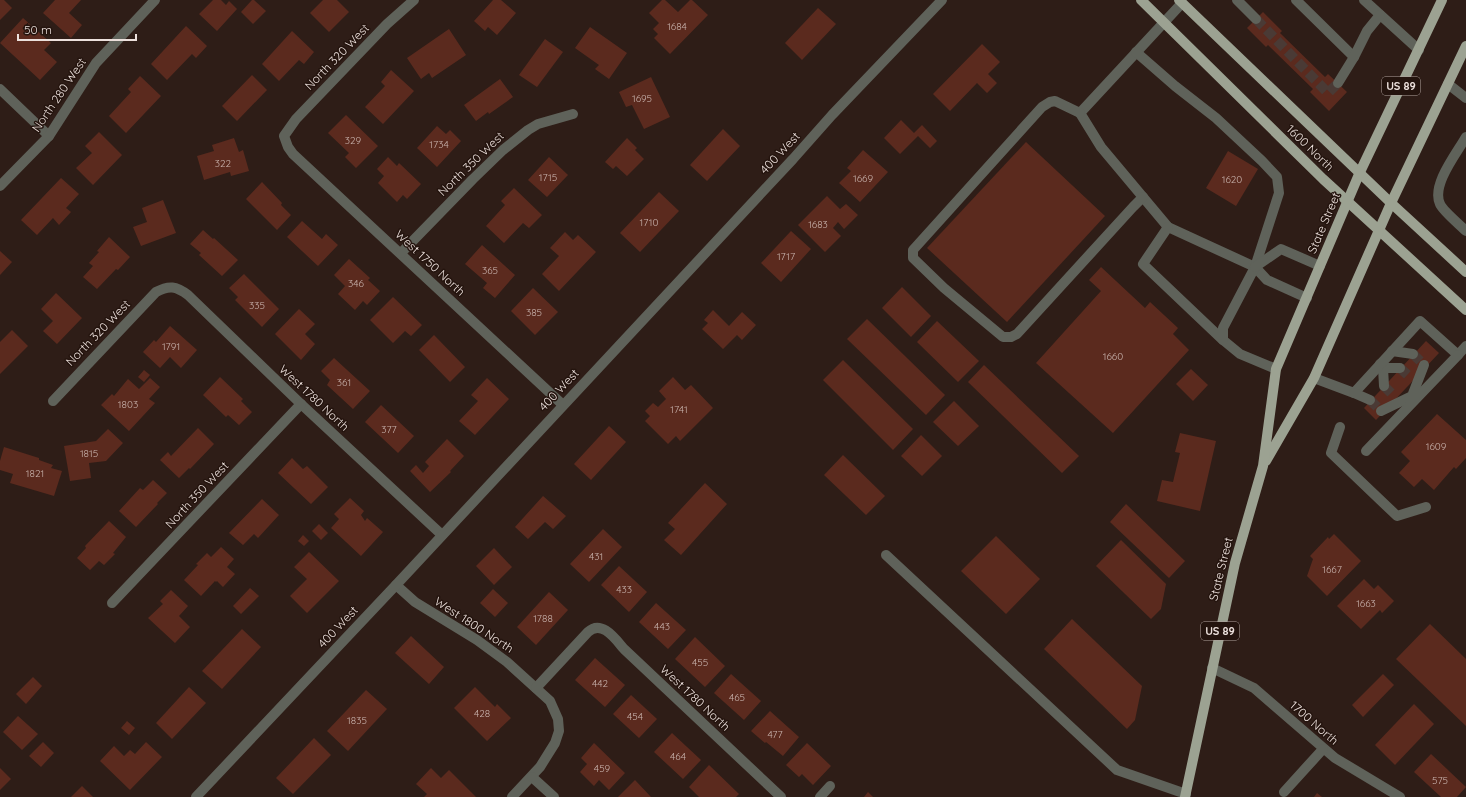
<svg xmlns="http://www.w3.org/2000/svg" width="1466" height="797" viewBox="0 0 1466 797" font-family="Quicksand,sans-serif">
	<rect width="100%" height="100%" fill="#2e1d17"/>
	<g fill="#5b2a1e">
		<path d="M0 0H4L12 8 0 20Z"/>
		<path d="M55 0H81L69 13 82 25 71 38 43 13Z"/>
		<path d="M213 0H221L226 5 229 1 237 9 217 31 199 14Z"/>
		<path d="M252 0H254L266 11 253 24 241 12Z"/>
		<path d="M323 0H337L349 12 329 32 310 13Z"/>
		<path d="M493 0H501L516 13 497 35 488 27 485 31 474 21Z"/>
		<path d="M662 0H665L678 12 690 0H692L708 15 670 54 654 38 658 34 653 29 659 23 649 13Z"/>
		<path d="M818 8 836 24 802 60 785 43Z"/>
		<path d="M1263 12 1282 31 1280 33 1325 77 1328 74 1347 92 1329 111 1310 92 1313 89 1268 45 1266 47 1247 28Z"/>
		<path d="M23 18 51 43 44 50 57 62 40 80 0 43Z"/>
		<path d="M186 26 207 46 196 58 192 54 167 80 151 64Z"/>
		<path d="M590 27 627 53 609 79 595 69 599 65 575 48Z"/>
		<path d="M449 29 466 55 432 78 429 73 421 79 407 58Z"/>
		<path d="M292 31 314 52 304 64 299 60 279 81 262 64Z"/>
		<path d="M545 39 563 52 537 87 519 75Z"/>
		<path d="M982 44 1000 62 988 74 997 83 987 93 977 83 950 111 933 94Z"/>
		<path d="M391 70 414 91 383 124 365 107 385 86 381 82Z"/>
		<path d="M252 75 267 90 237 121 222 106Z"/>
		<path d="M140 76 161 96 126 133 109 116 131 92 128 89Z"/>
		<path d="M651 77 670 117 644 129 632 105 626 107 619 92Z"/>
		<path d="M500 79 513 97 489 114 488 112 476 121 464 105Z"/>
		<path d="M346 115 378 146 356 168 345 157 349 153 328 133Z"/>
		<path d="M901 120 914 133 922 125 937 141 930 148 918 136 900 154 884 138Z"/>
		<path d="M437 126 446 134 450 130 461 141 437 167 417 148Z"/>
		<path d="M723 129 740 146 707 181 690 165Z"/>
		<path d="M99 132 122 155 93 185 76 168 92 153 85 146Z"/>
		<path d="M234 138 239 152 243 150 249 171 231 176 230 172 204 180 197 156 214 151 212 145Z"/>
		<path d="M627 138 637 148 635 150 644 159 627 176 616 166 613 169 605 162Z"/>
		<path d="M1026 142 1105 216 1007 322 927 248Z"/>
		<path d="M863 150 888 172 860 202 839 183 851 171 847 168Z"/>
		<path d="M1228 151 1258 169 1236 206 1206 188Z"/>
		<path d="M388 157 397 166 399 163 421 184 407 199 403 195 397 202 378 183 384 176 377 169Z"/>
		<path d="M549 157 568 175 547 197 528 180Z"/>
		<path d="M61 178 79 194 66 208 71 212 59 225 53 218 37 235 21 220Z"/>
		<path d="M262 182 282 203 281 205 291 215 277 230 246 199Z"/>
		<path d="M514 188 542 215 529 228 523 223 504 243 486 226 505 205 501 201Z"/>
		<path d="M659 192 679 211 640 252 620 233Z"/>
		<path d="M827 196 840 209 846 204 858 215 844 229 838 222 833 228 841 236 825 252 798 225Z"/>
		<path d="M163 200 176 233 141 246 133 227 147 222 142 208Z"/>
		<path d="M302 221 322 239 326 234 338 245 318 266 287 237Z"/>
		<path d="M203 230 213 239 214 238 238 260 222 276 199 255 201 253 190 244Z"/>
		<path d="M791 231 811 249 781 282 761 263Z"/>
		<path d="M565 232 573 240 578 235 596 252 559 291 542 274 559 256 550 248Z"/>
		<path d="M109 237 130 257 118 270 116 269 97 289 83 277 93 266 89 263 99 252 97 251Z"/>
		<path d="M482 245 515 275 495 298 483 288 487 283 465 264Z"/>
		<path d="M0 251 12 262 0 275Z"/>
		<path d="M349 259 370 278 368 280 380 291 367 305 363 301 355 310 338 294 345 286 334 275Z"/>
		<path d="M1101 267 1145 308 1150 302 1178 328 1173 334 1189 350 1113 433 1036 363 1101 291 1089 280Z"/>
		<path d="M244 274 279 309 262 327 235 300 238 297 229 288Z"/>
		<path d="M902 287 931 316 911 337 882 308Z"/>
		<path d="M533 288 558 312 535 335 511 311Z"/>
		<path d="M56 293 82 318 57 344 43 331 53 321 41 309Z"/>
		<path d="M393 297 422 325 411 336 405 331 393 343 370 320Z"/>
		<path d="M299 309 315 324 305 334 315 344 301 360 275 334Z"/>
		<path d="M713 310 729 326 742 312 756 325 742 340 737 335 723 349 702 329 708 323 704 320Z"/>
		<path d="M867 319 945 395 926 415 847 339Z"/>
		<path d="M937 321 979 361 958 382 917 342Z"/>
		<path d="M170 326 197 350 181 368 170 357 160 368 143 352 154 340 156 342Z"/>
		<path d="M12 330 28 346 0 374V342Z"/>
		<path d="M434 335 465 367 450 382 419 350Z"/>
		<path d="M1426 341 1439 353 1376 420 1364 408Z"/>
		<path d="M334 358 370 391 353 409 327 385 330 380 321 371Z"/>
		<path d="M843 360 913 429 893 450 823 380Z"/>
		<path d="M984 365 1079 456 1062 473 968 382Z"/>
		<path d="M1191 369 1208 385 1193 401 1176 384Z"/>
		<path d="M144 370 150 375 144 382 138 377Z"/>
		<path d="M220 377 243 399 241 401 252 412 239 425 228 415 226 417 203 395Z"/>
		<path d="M673 377 685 390 691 385 713 408 680 441 676 436 668 444 645 421 650 416 645 411 653 403 658 407 666 399 659 391Z"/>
		<path d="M150 378 160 387 149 399 155 403 129 431 101 405 112 394 114 396 128 379 139 389Z"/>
		<path d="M487 378 509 399 475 435 459 421 478 401 471 395Z"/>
		<path d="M954 401 979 426 958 446 933 422Z"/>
		<path d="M381 405 414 436 398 453 365 422Z"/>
		<path d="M1437 414 1466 440V458L1456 469 1454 467 1434 490 1422 479 1414 487 1399 473 1410 461 1401 452Z"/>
		<path d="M609 426 626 442 591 480 574 464Z"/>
		<path d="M198 428 214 444 190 469 189 468 179 478 160 460 168 452 171 456Z"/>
		<path d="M108 429 123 443 106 461 89 463 91 478 70 481 64 446 96 441Z"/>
		<path d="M1180 433 1216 441 1200 511 1157 501 1162 480 1173 482 1180 453 1175 452Z"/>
		<path d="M921 435 942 456 922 476 901 456Z"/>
		<path d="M447 439 464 456 450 471 451 472 430 492 410 471 416 465 423 473 429 466 425 462Z"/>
		<path d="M4 447 39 458V460L53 465 51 468 62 471 54 496 10 483 13 474 0 470V461Z"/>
		<path d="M843 455 885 496 866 515 824 475Z"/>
		<path d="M292 458 303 469 307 466 328 487 311 504 278 473Z"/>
		<path d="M153 480 167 493 157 503 158 504 136 527 119 511 140 488 143 490Z"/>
		<path d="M705 483 727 504 681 555 664 540 675 529 668 523Z"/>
		<path d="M543 496 566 516 553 529 545 522 528 539 515 527Z"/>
		<path d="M350 498 364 511 361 515 365 521 367 518 383 532 361 556 331 528 339 519 334 514Z"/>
		<path d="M262 499 279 515 258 538 254 534 243 545 229 533Z"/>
		<path d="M1126 504 1185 561 1169 578 1110 522Z"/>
		<path d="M109 521 126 537 113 553 115 554 104 565 99 561 90 570 77 558 86 548 85 546Z"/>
		<path d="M319 524 328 533 321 540 312 531Z"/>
		<path d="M603 529 622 547 589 582 570 564Z"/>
		<path d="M1334 534 1361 561 1327 596 1307 576 1313 559 1310 556 1328 537 1329 539Z"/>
		<path d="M303 535 309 541 304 546 298 541Z"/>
		<path d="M996 536 1040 579 1006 614 961 571Z"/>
		<path d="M1121 540 1166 584 1161 609 1151 619 1096 566Z"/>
		<path d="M221 547 234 559 227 567 235 574 223 587 217 581 216 582 215 581 201 596 184 580 198 565 196 564 207 553 211 557Z"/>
		<path d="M494 548 512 567 494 585 476 566Z"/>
		<path d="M309 552 339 581 307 613 290 596 307 579 294 567Z"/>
		<path d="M619 566 647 592 629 612 601 585Z"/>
		<path d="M1364 579 1374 589 1378 585 1394 601 1382 613 1380 610 1361 629 1337 606Z"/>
		<path d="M250 588 259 596 241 614 233 606Z"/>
		<path d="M493 589 508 603 495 617 480 603Z"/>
		<path d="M171 590 188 606 179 616 190 627 175 643 148 618 163 604 160 601Z"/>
		<path d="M549 592 568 610 536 645 517 627Z"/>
		<path d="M656 603 686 630 668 649 639 622Z"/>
		<path d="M1072 619 1142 686 1135 720 1127 729 1044 649Z"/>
		<path d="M1430 624 1466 659V726L1396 659Z"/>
		<path d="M242 629 261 647 222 689 202 671Z"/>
		<path d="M411 636 444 667 429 684 395 653Z"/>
		<path d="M695 637 725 666 705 687 675 659Z"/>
		<path d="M595 658 625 685 605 707 575 680Z"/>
		<path d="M731 674 761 701 744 720 714 693Z"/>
		<path d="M1383 674 1394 685 1363 717 1352 705Z"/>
		<path d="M33 677 42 686 26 704 16 694Z"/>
		<path d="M189 687 206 703 172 739 156 723Z"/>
		<path d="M475 687 495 707 497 704 511 718 487 741 454 708Z"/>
		<path d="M366 690 387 709 348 751 327 731Z"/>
		<path d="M631 695 657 719 639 738 613 714Z"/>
		<path d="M1414 704 1434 724 1395 765 1375 745Z"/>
		<path d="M770 711 799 737 783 756 766 742 765 743 751 731Z"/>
		<path d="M18 716 38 734 22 750 3 732Z"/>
		<path d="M127 721 135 728 129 735 121 728Z"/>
		<path d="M672 733 701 760 683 779 654 752Z"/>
		<path d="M314 738 331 755 293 794 276 778Z"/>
		<path d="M43 742 54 753 41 767 29 756Z"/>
		<path d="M146 742 162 757 130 790 100 761 114 746 124 756 130 750 135 754Z"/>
		<path d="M594 743 625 773 609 790 599 780 594 786 580 772 587 764 581 758Z"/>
		<path d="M807 743 831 766 813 785 802 774 799 777 786 765Z"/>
		<path d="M1431 754 1466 787 1457 797H1441L1414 772Z"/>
		<path d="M709 765 739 794 736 797H699L689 787Z"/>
		<path d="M0 768 11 779 0 790Z"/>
		<path d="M431 768 441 778 449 770 476 797H424L427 794 416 784Z"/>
		<path d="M635 780 651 797H618Z"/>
		<path d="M82 786 93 797H71Z"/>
		<path d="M868 792 873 797H864Z"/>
		<path d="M1317 793 1322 797H1314Z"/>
	</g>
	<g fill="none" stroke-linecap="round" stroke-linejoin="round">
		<g stroke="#4a3a35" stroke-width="10" stroke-dasharray="10 5" stroke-linecap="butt">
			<path d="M1256 19 1328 93 1338 83"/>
			<path d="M1413 354 1424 365"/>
			<path d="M1400 368 1411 378"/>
			<path d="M1384 386 1394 396"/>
			<path d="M1370 400 1381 411"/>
		</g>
		<g stroke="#5f625a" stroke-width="10">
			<path d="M414 0 387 24 296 119 284 136 288 147 293 154 563 405"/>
			<path d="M1237 0 1256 19"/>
			<path d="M1296 0 1354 57"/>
			<path d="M1364 0 1419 50"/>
			<path d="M1182 3 1080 113 1101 147 1168 227 1255 267 1267 280 1307 298"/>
			<path d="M1136 52 1175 86 1216 118 1262 161 1277 177 1279 193 1255 267 1223 328V340L1240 354 1276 369"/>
			<path d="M1338 83 1354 57 1367 31 1380 15"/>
			<path d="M1448 84 1466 98"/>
			<path d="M0 89 49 136"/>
			<path d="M1080 113 1055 101 1050 102 1042 107 913 250V258L944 288 1003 337H1011L1017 334 1133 207 1143 197"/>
			<path d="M1466 137C1457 153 1431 185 1440 204 1443 211 1460 225 1466 231"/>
			<path d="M0 186 49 136 96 63 155 0"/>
			<path d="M1168 227 1143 264 1223 340"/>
			<path d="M401 253 473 179 503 150 528 130 538 124 573 114"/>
			<path d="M1255 267 1281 249 1320 266"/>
			<path d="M1392 351 1413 354"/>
			<path d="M1380 364 1383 368 1384 386"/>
			<path d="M1383 368H1400"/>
			<path d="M1314 378 1354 393 1420 321 1458 355 1466 346"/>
			<path d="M1354 393 1370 400"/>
			<path d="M53 401 156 292C169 285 176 286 188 295L301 404 442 535"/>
			<path d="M1381 411 1412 396 1424 365"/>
			<path d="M1340 427 1331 453 1397 516 1426 507"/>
			<path d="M1366 451 1458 355"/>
			<path d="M886 555 1117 770 1186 794"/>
			<path d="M396 585 415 602 477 640 507 662 550 701 558 719 559 731 555 743 540 767 512 797"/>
			<path d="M112 603 301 404"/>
			<path d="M1212 668 1254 688 1335 758 1400 797"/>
			<path d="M536 688 588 632C602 619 616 640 624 649L781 797"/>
			<path d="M532 777 554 797"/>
			<path d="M1284 792 1323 749"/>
			<path d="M196 797 396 585 793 159 832 115 942 0"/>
			<path d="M820 797 830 786"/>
		</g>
		<g stroke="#9ca292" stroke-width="10">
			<path d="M1141 0 1323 179 1466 310"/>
			<path d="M1179 0 1391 203 1466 272"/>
			<path d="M1266 461 1314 378 1391 203 1466 46"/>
			<path d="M1185 797 1235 563 1263 466 1276 369 1360 172 1442 0"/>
		</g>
	</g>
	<g text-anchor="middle" stroke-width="3" stroke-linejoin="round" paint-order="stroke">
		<g font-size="10" fill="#c8b2ac">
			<text x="677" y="30">1684</text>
			<text x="642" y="102">1695</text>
			<text x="353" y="144">329</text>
			<text x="439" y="148">1734</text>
			<text x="223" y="167">322</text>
			<text x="548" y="181">1715</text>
			<text x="863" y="182">1669</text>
			<text x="1232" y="183">1620</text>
			<text x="649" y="226">1710</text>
			<text x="818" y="228">1683</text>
			<text x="786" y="260">1717</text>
			<text x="490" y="274">365</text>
			<text x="356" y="287">346</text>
			<text x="257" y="309">335</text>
			<text x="534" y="316">385</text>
			<text x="171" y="350">1791</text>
			<text x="1113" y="360">1660</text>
			<text x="344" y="386">361</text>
			<text x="128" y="408">1803</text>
			<text x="679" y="413">1741</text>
			<text x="389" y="433">377</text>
			<text x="1436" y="450">1609</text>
			<text x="89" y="457">1815</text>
			<text x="35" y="477">1821</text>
			<text x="596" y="560">431</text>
			<text x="1332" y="573">1667</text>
			<text x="624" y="593">433</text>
			<text x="1366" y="607">1663</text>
			<text x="543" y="622">1788</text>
			<text x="662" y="630">443</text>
			<text x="700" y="666">455</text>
			<text x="600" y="687">442</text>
			<text x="737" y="701">465</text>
			<text x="482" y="717">428</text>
			<text x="635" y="720">454</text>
			<text x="357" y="724">1835</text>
			<text x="775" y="738">477</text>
			<text x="678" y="760">464</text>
			<text x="602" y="772">459</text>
			<text x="1440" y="784">575</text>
		</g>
		<g fill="#24140e" stroke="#b0a39e" stroke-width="1">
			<rect x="1382" y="77" width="38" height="18" rx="3"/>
			<rect x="1201" y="622" width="38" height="18" rx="3"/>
		</g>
		<g font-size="11" font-weight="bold" fill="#ece0dc">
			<text x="1401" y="90">US 89</text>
			<text x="1220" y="635">US 89</text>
		</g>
		<g font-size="12" fill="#ece0dc" stroke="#24140e">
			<text transform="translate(337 57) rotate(-46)" y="4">North 320 West</text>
			<text transform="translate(59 95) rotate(-56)" y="4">North 280 West</text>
			<text transform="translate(1310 148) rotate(44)" y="4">1600 North</text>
			<text transform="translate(780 153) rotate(-47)" y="4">400 West</text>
			<text transform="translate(471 164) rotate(-44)" y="4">North 350 West</text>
			<text transform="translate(1324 223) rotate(-67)" y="4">State Street</text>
			<text transform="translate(430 263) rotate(43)" y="4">West 1750 North</text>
			<text transform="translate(98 333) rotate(-46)" y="4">North 320 West</text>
			<text transform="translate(559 390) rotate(-47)" y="4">400 West</text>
			<text transform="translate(314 398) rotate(43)" y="4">West 1780 North</text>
			<text transform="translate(197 495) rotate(-47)" y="4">North 350 West</text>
			<text transform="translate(1221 569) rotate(-76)" y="4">State Street</text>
			<text transform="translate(474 625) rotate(33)" y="4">West 1800 North</text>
			<text transform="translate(338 627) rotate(-47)" y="4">400 West</text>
			<text transform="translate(695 698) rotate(43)" y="4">West 1780 North</text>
			<text transform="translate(1314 723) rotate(41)" y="4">1700 North</text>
		</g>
	</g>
	<path d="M18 34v6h118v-6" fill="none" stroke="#ece0dc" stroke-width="2"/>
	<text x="24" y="34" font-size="12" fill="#ece0dc" stroke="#24140e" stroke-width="3" paint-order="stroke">50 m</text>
</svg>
